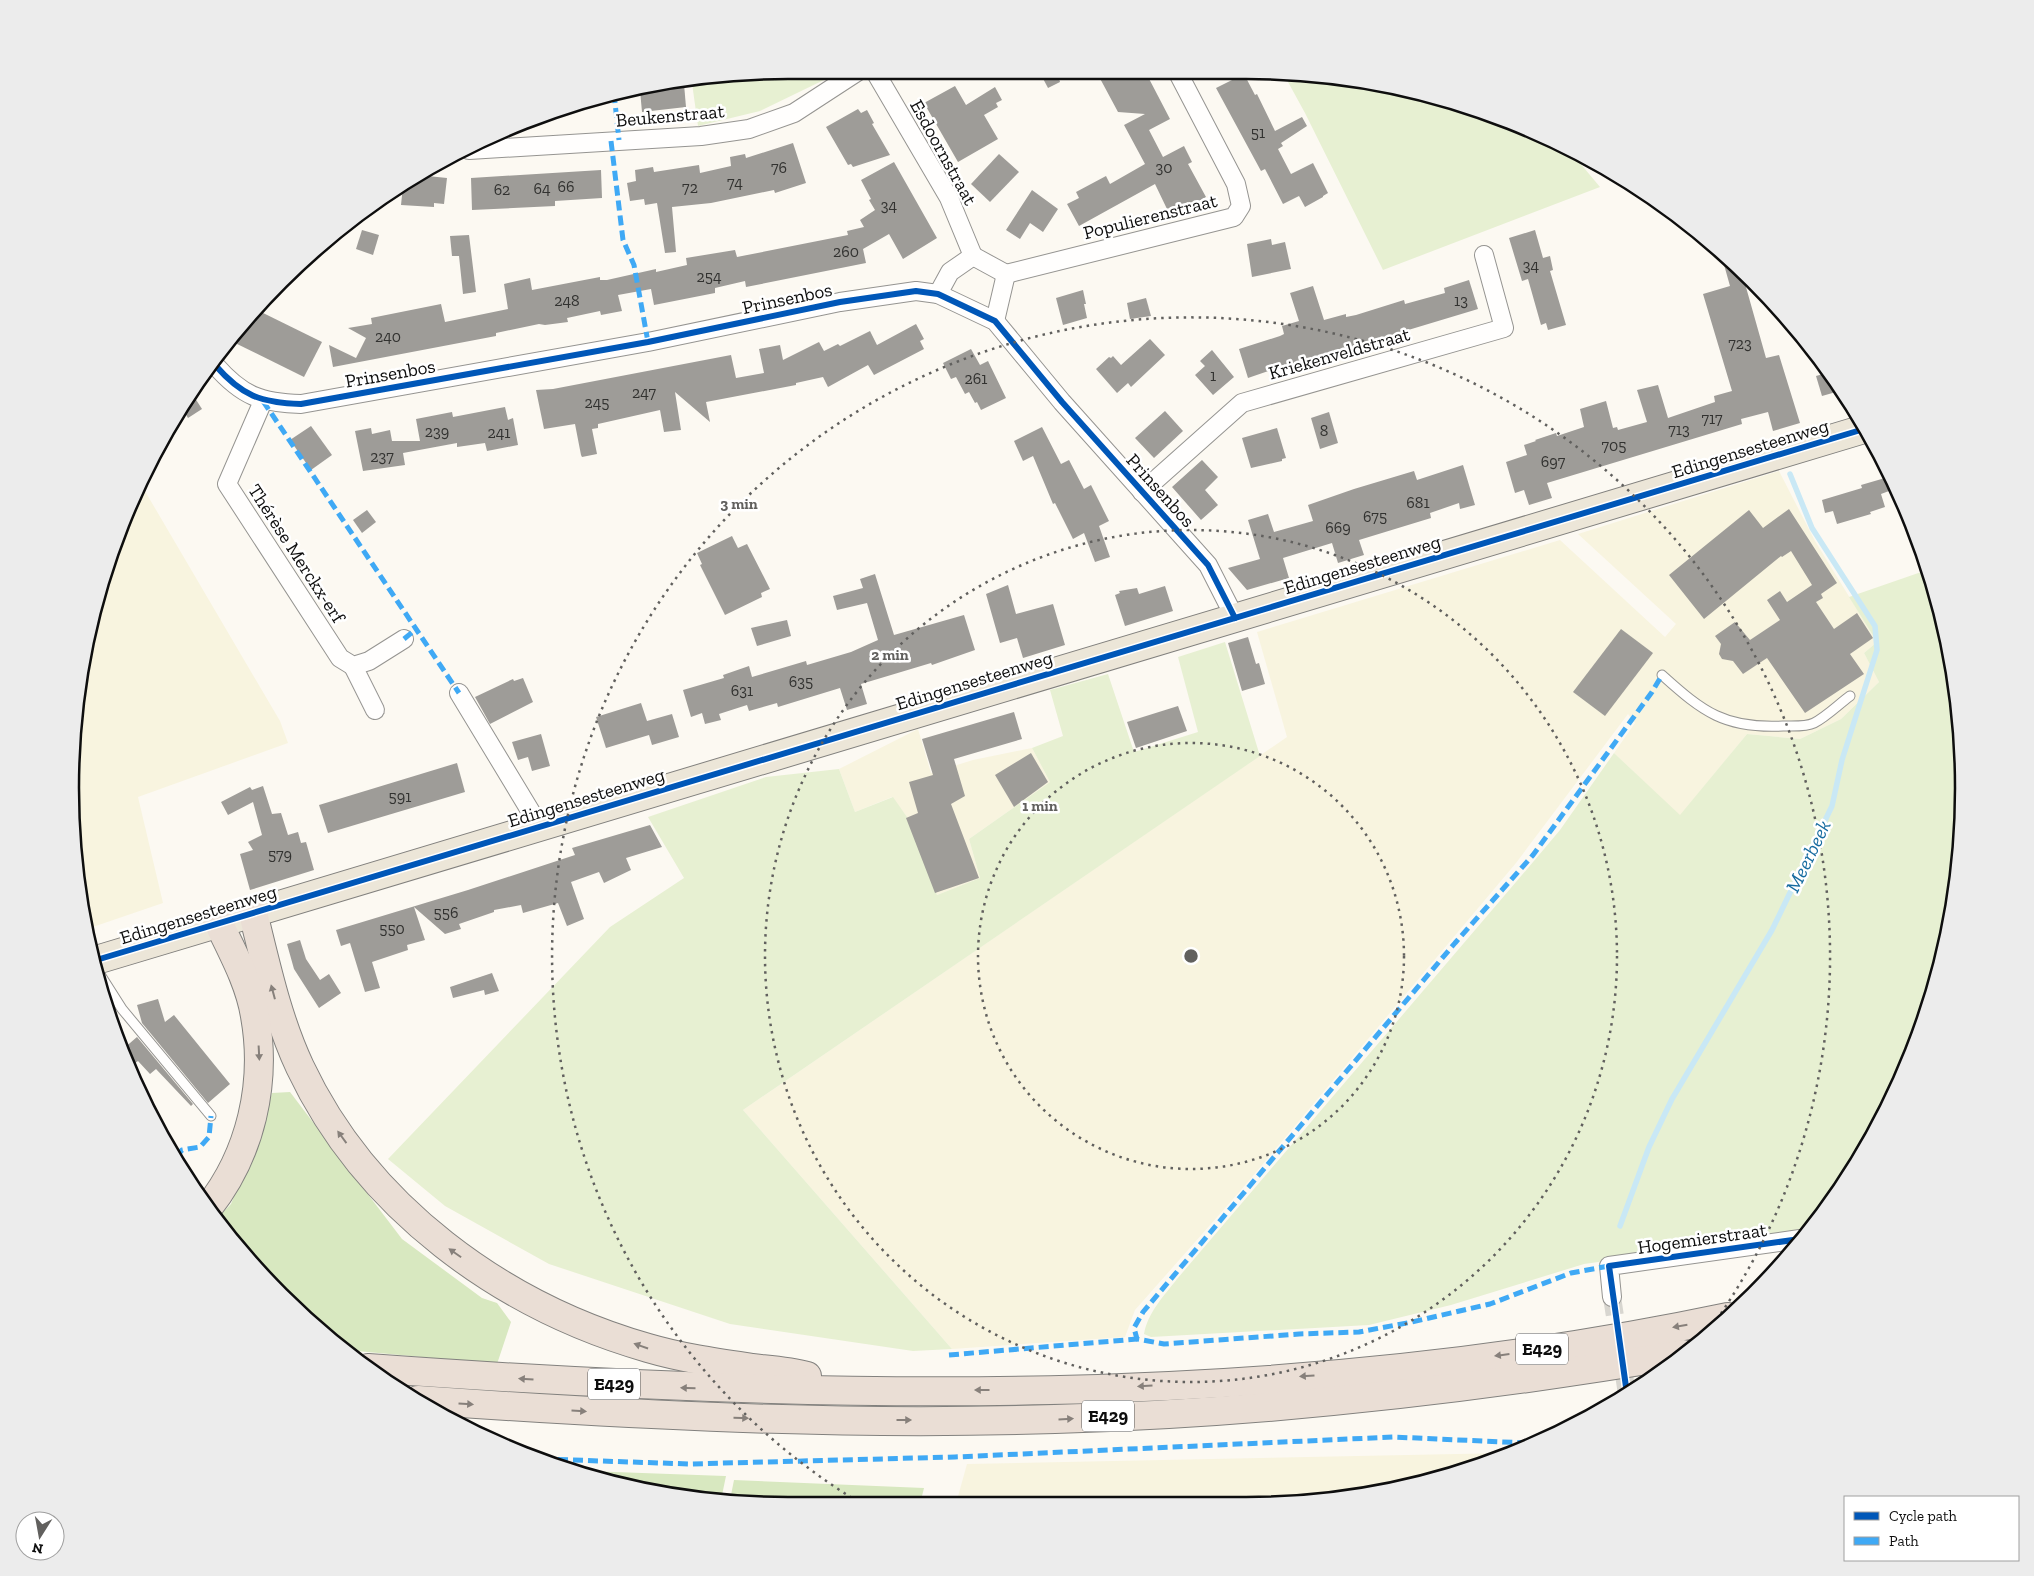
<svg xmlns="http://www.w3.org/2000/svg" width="2034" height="1576" viewBox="0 0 2034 1576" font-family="'Zilla Slab',serif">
	<rect width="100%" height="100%" fill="#fcf9f2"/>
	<g fill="#f8f4df">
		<path d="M1779 471 1815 541 1877 642 1864 653 1879 682 1841 719 1800 739 1747 734 1680 816 1614 753 1635 723 1628 714 1516 863 1241 1190 1135 1310 1125 1337 952 1349 743 1110 1287 737 1257 632 1560 540 1665 637 1676 624 1578 534Z"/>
		<path d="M142 486 280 721 288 743 138 797 163 903 84 930 70 788 94 602Z"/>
		<path d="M918 729 931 773 973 760 1032 748 1050 782 969 839 980 878 937 895 907 817 892 797 855 812 839 769Z"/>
		<path d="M1507 1453 1477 1468 1339 1500H957L967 1464Z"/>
	</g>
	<g fill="#e7f0d2">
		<path d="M788 70H834L828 78 760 111 698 126 692 83Z"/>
		<path d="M1282 71 1293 72 1432 95 1564 144 1600 187 1383 270 1305 113Z"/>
		<path d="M1927 570 1950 648 1964 788 1950 928 1909 1063 1843 1187 1805 1233 1584 1264 1451 1305 1369 1325 1151 1337 1144 1334C1148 1312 1164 1296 1177 1279L1528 868 1560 830 1614 753 1680 815 1747 734 1800 739 1841 719 1879 682 1864 653 1877 642 1849 597Z"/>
		<path d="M1225 642 1260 756 743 1110 952 1349 913 1351 730 1324 549 1264 445 1206 388 1159 610 927 684 878 648 817 766 777 839 769 855 812 893 797 907 817 937 895 980 878 969 839 1050 782 1032 748 1063 736 1050 690 1108 674 1134 752 1198 732 1178 657Z"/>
	</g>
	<g fill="#d8e8c0">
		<path d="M290 1092 402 1239 482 1298 497 1303 511 1322 497 1364 346 1350 280 1295 217 1218 231 1204 263 1124 272 1093Z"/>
		<path d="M587 1471 725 1476H726L721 1500H694Z"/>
		<path d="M734 1480 924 1488 921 1500H730Z"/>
	</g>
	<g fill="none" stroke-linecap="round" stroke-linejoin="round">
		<path stroke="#c9e8f5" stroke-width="5.5" d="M1620 1226 1649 1147 1672 1099 1772 930 1832 806 1842 760 1877 650 1875 626 1812 528 1790 474"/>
	</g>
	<g fill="#9e9c98">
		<path d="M1039 71H1057L1060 82 1048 88Z"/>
		<path d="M1096 71H1145L1170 119 1149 130 1163 157 1184 146 1192 162 1188 164 1206 197 1190 206 1188 202 1178 207 1177 205 1167 209 1155 184 1079 226 1067 204 1079 198 1076 192 1106 176 1110 184 1145 164 1124 125 1145 114 1118 112Z"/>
		<path d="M1244 74 1255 95 1257 94 1275 131 1302 117 1307 126 1281 143 1283 146 1278 149 1291 174 1313 163 1328 193 1323 196V197L1305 207 1299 196 1283 204 1265 169 1261 171 1216 88Z"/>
		<path d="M684 84 686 107 642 112 640 90Z"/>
		<path d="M955 86 966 105 995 87 1002 100 996 103 998 107 984 115 998 139 958 162 924 103Z"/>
		<path d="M858 109 861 113 867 110 874 123 872 124 890 155 853 167 851 164 848 165 826 127Z"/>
		<path d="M793 143 806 183 775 193 774 190 711 203 672 207 676 252 665 253 657 203 645 205 644 199 630 201 627 183 636 181 635 170 653 167 654 172 699 165 700 173 731 166 730 157 745 154 746 158Z"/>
		<path d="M999 154 1019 172 990 202 971 184Z"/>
		<path d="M894 162 937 238 903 259 889 234 863 249 866 263 746 287 745 281 715 288V293L654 305 651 289 618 295 622 311 601 315 600 311 567 318 568 322 545 325 539 324 496 333V336L333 367 329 345 356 358 366 338 348 328 372 324 371 318 441 304 445 322 508 309 504 284 530 278 532 290 600 277V280H607L656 269V272L687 265 686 258 735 250 737 257 848 235 847 231 864 227 860 220 875 210 869 200 871 199 861 180Z"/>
		<path d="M601 170 602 198 555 201V206L472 210 471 178Z"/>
		<path d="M418 175 447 178 444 204 434 203V207L401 205 403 186Z"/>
		<path d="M1032 190 1058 209 1043 232 1030 223 1020 239 1006 230Z"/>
		<path d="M362 230 379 235 373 255 356 249Z"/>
		<path d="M1535 230 1543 258 1550 256 1553 270 1550 271 1566 325 1548 330 1546 323 1541 325 1528 279 1522 281 1509 238Z"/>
		<path d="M469 235 476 292 463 294 459 256H452L450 236Z"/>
		<path d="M1271 239 1272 245 1285 242 1291 269 1252 277 1247 244Z"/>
		<path d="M1721 254 1742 273 1766 358 1779 355 1800 423 1773 431 1768 412 1741 419 1742 424 1547 483 1552 498 1529 505 1524 490 1515 493 1506 462 1527 455 1524 445 1536 441 1535 440 1556 433 1557 436 1584 427 1580 409 1606 401 1613 428 1617 427 1618 430 1647 422 1637 390 1658 385 1668 418 1715 402 1714 396 1732 391 1703 294 1730 286Z"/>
		<path d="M1469 280 1478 309 1292 365V363L1248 378 1239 349 1280 336 1284 334 1282 326 1299 321 1290 293 1313 286 1324 320 1346 314V317L1356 315 1404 300 1405 304 1445 293 1444 288Z"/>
		<path d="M1083 290 1086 304H1084L1087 318 1063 325 1056 298Z"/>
		<path d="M1146 298 1151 316 1130 319 1127 303Z"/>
		<path d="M257 310 322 342 304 377 233 342Z"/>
		<path d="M916 324 924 339 920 341 924 349 874 375 868 365 828 387 823 377 796 383V385L706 402 710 422 675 392 681 430 664 432 660 410 598 424V428L592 429 597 454 582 457 581 455 575 424 544 429 536 390 553 389 731 355 736 378 764 373 759 349 780 345 783 360 819 342 824 351 838 344 840 346 870 331 877 345Z"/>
		<path d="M1150 339 1165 355 1131 387 1128 383 1117 393 1096 369 1109 357 1111 358 1113 356 1121 365Z"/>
		<path d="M971 349 980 365 988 361 1006 398 981 410 977 402 975 403 969 392 965 394 956 377 951 379 943 363Z"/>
		<path d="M1212 350 1234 377 1213 395 1195 375 1205 366 1200 361Z"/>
		<path d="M1830 372 1843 390 1822 396 1816 376Z"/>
		<path d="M193 395 202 409 188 418 182 408Z"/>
		<path d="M505 407 508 420 513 418 518 445 487 451 485 443 457 447V443L403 453 405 465 363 471 355 431 371 428 372 434 390 430 392 441H420L416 419 452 412 453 417Z"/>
		<path d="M1165 411 1183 431 1154 458 1135 438Z"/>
		<path d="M1329 412 1338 443 1320 449 1311 418Z"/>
		<path d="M311 426 332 455 311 470 290 440Z"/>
		<path d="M1042 427 1061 464 1069 460 1084 489 1091 485 1109 521 1099 526 1110 557 1095 562 1084 533 1073 539 1055 503 1053 504 1033 456 1023 461 1014 441Z"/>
		<path d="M1277 428 1286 458 1282 459V461L1251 468 1242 438Z"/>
		<path d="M1202 460 1218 477 1205 490 1218 505 1201 520 1172 487Z"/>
		<path d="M1463 465 1475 505 1460 509 1459 503 1430 513 1431 518 1359 540 1364 555 1338 563 1332 543 1283 558 1289 578 1247 590 1228 568 1260 559 1248 520 1268 514 1274 532 1313 521 1308 505 1354 489 1414 471 1417 480Z"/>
		<path d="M1885 478 1889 491 1881 494 1885 507 1870 512 1871 514 1837 524 1833 511 1825 513 1822 500 1862 488 1861 485Z"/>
		<path d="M1789 509 1837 583 1821 594 1823 598 1816 602 1834 629 1857 613 1873 638 1850 654 1864 674 1805 713 1767 658 1743 674 1733 661 1722 659 1719 654 1721 644 1715 636 1735 622 1750 640 1780 620 1767 600 1780 591 1787 602 1812 585 1791 551 1782 557 1781 556 1704 619 1669 575 1749 510 1763 528Z"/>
		<path d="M367 510 376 522 362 533 353 520Z"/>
		<path d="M732 536 738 548 747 544 770 589 761 593 762 597 725 615 700 565 702 564 697 553Z"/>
		<path d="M875 574 894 635 964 615 975 650 932 665 931 663 861 684 867 704 847 710 840 688 778 707 777 703 749 711 747 705 719 714 721 720 705 724 702 713 691 717 683 690 724 678 723 675 749 666 752 677 806 661 807 665 851 652 878 640 867 603 837 610 833 596 863 588 860 579Z"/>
		<path d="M1008 585 1016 614 1053 604 1065 645 1023 658 1017 638 1000 643 986 594Z"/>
		<path d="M1165 586 1173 611 1125 626 1115 595 1120 593 1119 591 1137 588 1139 594Z"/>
		<path d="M787 620 791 636 757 646 751 628Z"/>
		<path d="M1621 629 1653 653 1605 716 1573 692Z"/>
		<path d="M1248 637 1256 664 1259 663 1265 684 1242 691 1228 643Z"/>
		<path d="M523 678 533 702 490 724 475 697 513 679 514 681Z"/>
		<path d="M641 703 647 721 672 714 679 737 652 745 649 735 606 748 596 717Z"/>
		<path d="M1178 706 1187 731 1136 748 1127 722Z"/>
		<path d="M1014 712 1022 739 954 759 965 796 951 804 979 878 935 893 906 818 918 813 909 782 933 775 922 739Z"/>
		<path d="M541 734 550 766 532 771 528 757 518 760 512 742Z"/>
		<path d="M1031 753 1048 782 1014 807 995 775Z"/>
		<path d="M457 763 465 792 328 833 319 805Z"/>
		<path d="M263 786 272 814 281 813 288 835 298 832 301 843 306 842 314 870 250 890 240 854 253 850 248 842 262 835 253 802 228 815 221 802 250 787 252 790Z"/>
		<path d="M650 825 662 847 626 858 631 870 604 883 599 872 571 882 584 919 567 926 558 903 523 913 521 905 494 910V912L459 924 461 929 445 934 414 907 425 940 407 945 408 950 372 962 380 988 365 992 350 943 341 946 336 930 468 890 575 855 572 848Z"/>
		<path d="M300 940 306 959 320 980 329 974 341 993 319 1008 294 969 287 944Z"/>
		<path d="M492 973 499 991 485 995 484 990 453 998 450 987Z"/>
		<path d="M158 999 165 1022 174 1015 230 1084 208 1103 142 1023 137 1005Z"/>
		<path d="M137 1037 193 1104 191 1106 156 1069 150 1074 138 1061 131 1066 123 1049Z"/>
	</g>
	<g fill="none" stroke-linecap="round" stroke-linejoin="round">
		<path stroke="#d8d6d0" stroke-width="18" stroke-dasharray="18 9" stroke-linecap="butt" d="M1612 1297 1627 1394"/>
		<defs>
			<g id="service">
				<path d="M1662 675C1703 712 1725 729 1783 726 1792 726 1806 727 1814 723 1826 717 1839 704 1850 696"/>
				<path d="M94 965 122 1009 211 1116"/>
			</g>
			<g id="minor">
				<path d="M874 70 949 198 973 256"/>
				<path d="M469 150 701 136 749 129 794 113 860 70"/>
				<path d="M973 256 1006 274"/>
				<path d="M1006 274 1234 217 1241 206 1236 184 1177 71"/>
				<path d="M938 294 950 272 973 256"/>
				<path d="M995 321 1006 274"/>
				<path d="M215 365C242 396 261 403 301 404L648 342 840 302 916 291 938 294 995 321 1062 402 1208 565 1235 618"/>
				<path d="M263 401 227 484 340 658 353 666 369 661 404 639"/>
				<path d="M1142 492 1242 403 1504 328 1484 255"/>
				<path d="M353 666 375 710"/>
				<path d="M459 693 540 827"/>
				<path d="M1612 1297 1609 1266 1800 1239"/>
			</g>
			<path id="primary" d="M93 961 1864 429"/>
			<g id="motorway">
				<path d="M253 913C266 965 277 1018 300 1067 366 1207 501 1306 648 1348 682 1358 718 1363 752 1368 770 1370 789 1371 807 1376"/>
				<path d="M208 1208C251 1154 267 1083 255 1016 250 984 233 953 219 924"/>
				<path d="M368 1368C820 1401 1282 1411 1728 1317"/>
				<path d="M418 1400C630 1415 843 1426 1055 1419 1266 1413 1476 1389 1683 1354"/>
			</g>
		</defs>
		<use href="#service" stroke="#959491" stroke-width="11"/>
		<use href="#minor" stroke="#959491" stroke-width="20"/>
		<use href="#primary" stroke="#82817e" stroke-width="30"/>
		<use href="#motorway" stroke="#82817e" stroke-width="30"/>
		<use href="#service" stroke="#fffefd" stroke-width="9"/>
		<use href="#minor" stroke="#fffefd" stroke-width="18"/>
		<use href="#primary" stroke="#ece6d8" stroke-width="28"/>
		<use href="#motorway" stroke="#eaded5" stroke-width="28"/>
		<g stroke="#3fa9f5" stroke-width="5" stroke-dasharray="10 5" stroke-linecap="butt">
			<path d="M614 93 619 140"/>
			<path d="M611 141 623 240 634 265 648 342"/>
			<path d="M263 401 459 693"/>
			<path d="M404 639 415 630"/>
			<path d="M176 1157 182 1150 200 1147 209 1137 211 1116"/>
			<path d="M1609 1266 1571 1273 1490 1304 1412 1322 1359 1332 1299 1334 1164 1344 1137 1339 1134 1328 1143 1312 1455 943 1533 855 1652 692 1662 675"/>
			<path d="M949 1355 1137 1339"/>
			<path d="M543 1459 689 1464 955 1457 1393 1437 1527 1443"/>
		</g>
		<defs>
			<g id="cycleway">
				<path d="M215 365C242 396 261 403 301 404L648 342 840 302 916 291 938 294 995 321 1062 402 1208 565 1235 618"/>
				<path d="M93 961 1864 429"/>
				<path d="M1627 1394 1609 1266 1800 1239"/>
			</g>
		</defs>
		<use href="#cycleway" stroke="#fff" stroke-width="9"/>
		<use href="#cycleway" stroke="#0057b8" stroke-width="6"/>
	</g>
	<defs><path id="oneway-solid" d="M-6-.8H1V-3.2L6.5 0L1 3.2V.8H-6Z" transform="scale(1.25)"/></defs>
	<g fill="#87807b">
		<use href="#oneway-solid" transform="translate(273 992) rotate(-105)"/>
		<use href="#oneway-solid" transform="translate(259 1053) rotate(87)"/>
		<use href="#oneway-solid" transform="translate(342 1137) rotate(-126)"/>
		<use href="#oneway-solid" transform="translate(455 1253) rotate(-145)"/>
		<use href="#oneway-solid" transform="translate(1680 1326) rotate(170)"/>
		<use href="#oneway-solid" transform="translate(641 1346) rotate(-161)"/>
		<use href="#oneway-solid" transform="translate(1502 1355) rotate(173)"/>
		<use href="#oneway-solid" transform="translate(1307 1376) rotate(176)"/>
		<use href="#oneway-solid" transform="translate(526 1379) rotate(-176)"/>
		<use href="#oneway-solid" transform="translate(1145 1386) rotate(177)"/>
		<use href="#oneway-solid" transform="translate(688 1388) rotate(-179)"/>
		<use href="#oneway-solid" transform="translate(982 1390) rotate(180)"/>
		<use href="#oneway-solid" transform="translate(466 1404) rotate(4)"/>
		<use href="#oneway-solid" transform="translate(579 1411) rotate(3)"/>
		<use href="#oneway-solid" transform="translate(741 1418) rotate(1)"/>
		<use href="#oneway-solid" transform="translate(1066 1419) rotate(-3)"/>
		<use href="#oneway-solid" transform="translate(904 1420)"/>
	</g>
	<g fill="none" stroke="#61605e" stroke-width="2.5" stroke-dasharray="2.5 5">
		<circle cx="1191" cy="956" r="213"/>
		<circle cx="1191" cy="956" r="426"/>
		<path d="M852 1498A639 639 0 1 1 1708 1332"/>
	</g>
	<g text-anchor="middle" stroke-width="5" stroke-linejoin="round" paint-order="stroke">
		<g font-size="16" fill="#323230">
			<text x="1258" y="138">51</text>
			<text x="779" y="173">76</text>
			<text x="1164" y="173">30</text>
			<text x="735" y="188">74</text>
			<text x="566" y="192">66</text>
			<text x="690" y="193">72</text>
			<text x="542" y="194">64</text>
			<text x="502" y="195">62</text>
			<text x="889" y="211">34</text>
			<text x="846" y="257">260</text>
			<text x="1531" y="271">34</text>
			<text x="709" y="282">254</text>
			<text x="567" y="306">248</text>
			<text x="1461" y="306">13</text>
			<text x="388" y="342">240</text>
			<text x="1740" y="349">723</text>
			<text x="1213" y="381">1</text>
			<text x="976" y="384">261</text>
			<text x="644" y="398">247</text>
			<text x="597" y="408">245</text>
			<text x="1712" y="424">717</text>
			<text x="1679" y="435">713</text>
			<text x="1324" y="436">8</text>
			<text x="437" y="437">239</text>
			<text x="499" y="438">241</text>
			<text x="1614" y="451">705</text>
			<text x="382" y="462">237</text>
			<text x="1553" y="467">697</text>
			<text x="1418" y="508">681</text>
			<text x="1375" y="522">675</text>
			<text x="1338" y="533">669</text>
			<text x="801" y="687">635</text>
			<text x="742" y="696">631</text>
			<text x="400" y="802">591</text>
			<text x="280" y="860">579</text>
			<text x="446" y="918">556</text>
			<text x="392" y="934">550</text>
		</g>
		<g fill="#fff" stroke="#565656" stroke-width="1">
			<rect x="1516" y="1333.5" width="52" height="31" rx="4"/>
			<rect x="588" y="1368.5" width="52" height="31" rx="4"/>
			<rect x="1082" y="1400.5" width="52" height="31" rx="4"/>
		</g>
		<g font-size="18" font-weight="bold" fill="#0e0e0e">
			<text x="1542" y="1355">E429</text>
			<text x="614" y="1390">E429</text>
			<text x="1108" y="1422">E429</text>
		</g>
		<g font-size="19" fill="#0e0e0e" stroke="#fff">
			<text transform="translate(670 115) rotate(-5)" y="7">Beukenstraat</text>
			<text transform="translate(944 152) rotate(61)" y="7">Esdoornstraat</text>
			<text transform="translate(1150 216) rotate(-14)" y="7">Populierenstraat</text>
			<text transform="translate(787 298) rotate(-12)" y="7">Prinsenbos</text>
			<text transform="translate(1339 353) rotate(-16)" y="7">Kriekenveldstraat</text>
			<text transform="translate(390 373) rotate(-10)" y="7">Prinsenbos</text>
			<text transform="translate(1750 448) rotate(-17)" y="7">Edingensesteenweg</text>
			<text transform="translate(1161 490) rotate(48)" y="7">Prinsenbos</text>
			<text transform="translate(297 553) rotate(57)" y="7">Thérèse Merckx-erf</text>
			<text transform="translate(1362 564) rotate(-17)" y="7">Edingensesteenweg</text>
			<text transform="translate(974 680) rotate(-17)" y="7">Edingensesteenweg</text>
			<text transform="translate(586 797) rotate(-17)" y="7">Edingensesteenweg</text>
			<text transform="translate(198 914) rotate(-17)" y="7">Edingensesteenweg</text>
			<text transform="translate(1702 1238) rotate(-8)" y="7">Hogemierstraat</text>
		</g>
		<g font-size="20" font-style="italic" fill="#176ca0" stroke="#fff">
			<text transform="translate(1808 856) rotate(-64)" y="7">Meerbeek</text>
		</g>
	</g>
	<path d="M0 0H2034V1576H0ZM788 79H1246A709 709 0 0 1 1955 788V788A709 709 0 0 1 1246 1497H788A709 709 0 0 1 79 788V788A709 709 0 0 1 788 79Z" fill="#ececec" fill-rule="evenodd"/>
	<path fill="none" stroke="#0e0e0e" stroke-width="2.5" d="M788 79H1246A709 709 0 0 1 1955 788V788A709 709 0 0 1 1246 1497H788A709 709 0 0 1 79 788V788A709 709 0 0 1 788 79Z"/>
	<circle cx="1191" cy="956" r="8" fill="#61605e" stroke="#fff" stroke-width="2.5"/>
	<g font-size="15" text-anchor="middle" font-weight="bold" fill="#61605e" stroke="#fff" stroke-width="5" stroke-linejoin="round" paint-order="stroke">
		<text x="739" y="509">3 min</text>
		<text x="890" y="660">2 min</text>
		<text x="1040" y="811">1 min</text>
	</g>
	<rect x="1844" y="1496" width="175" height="65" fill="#ffffff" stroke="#9f9f9f"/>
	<rect x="1854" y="1512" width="25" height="8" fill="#0057b8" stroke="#9f9f9f"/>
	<text x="1889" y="1521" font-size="15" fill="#0e0e0e">Cycle path</text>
	<rect x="1854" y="1537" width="25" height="8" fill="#3fa9f5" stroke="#9f9f9f"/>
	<text x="1889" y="1546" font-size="15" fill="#0e0e0e">Path</text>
	<g transform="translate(40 1536) rotate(191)"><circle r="24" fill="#ffffff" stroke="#9f9f9f"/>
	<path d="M0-4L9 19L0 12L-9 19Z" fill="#61605e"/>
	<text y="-8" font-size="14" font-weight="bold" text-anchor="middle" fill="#0e0e0e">N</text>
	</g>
</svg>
